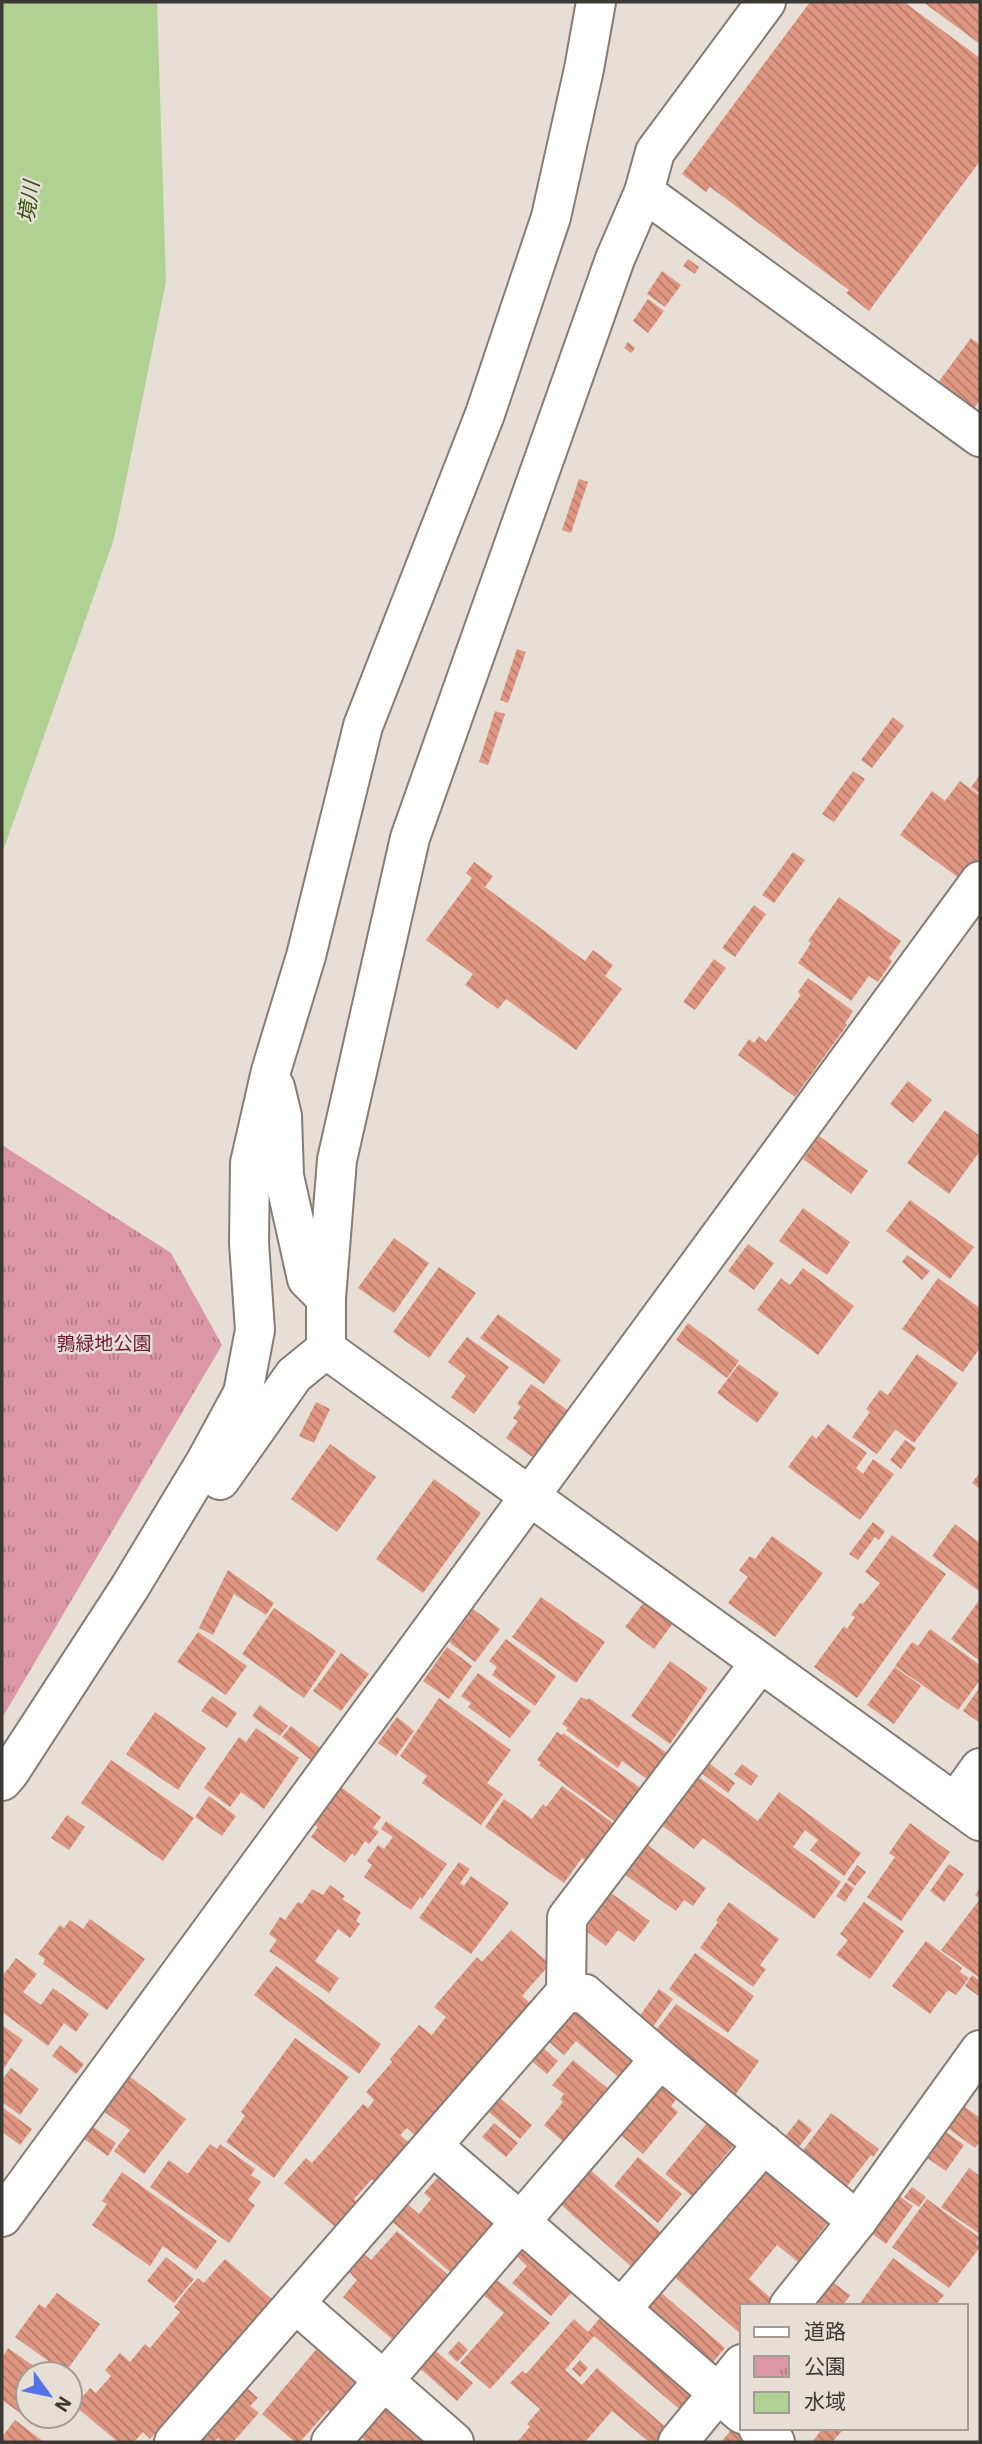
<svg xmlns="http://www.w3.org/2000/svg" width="982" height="2444" viewBox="0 0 982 2444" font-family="'IBM Plex Sans','Noto Sans JP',sans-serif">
	<defs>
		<pattern id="park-tufts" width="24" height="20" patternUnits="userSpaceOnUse" patternTransform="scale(1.75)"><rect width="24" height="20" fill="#db97a7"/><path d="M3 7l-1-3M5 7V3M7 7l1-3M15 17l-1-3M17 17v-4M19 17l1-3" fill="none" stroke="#b37c89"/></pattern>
		<pattern id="building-back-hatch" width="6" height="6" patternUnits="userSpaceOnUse" patternTransform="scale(1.75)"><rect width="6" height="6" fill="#e09782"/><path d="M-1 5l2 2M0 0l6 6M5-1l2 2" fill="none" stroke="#b77c6b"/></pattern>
	</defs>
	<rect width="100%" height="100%" fill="#e7ded6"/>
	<path fill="url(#park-tufts)" d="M2 1145 171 1253 222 1345 2 1718Z"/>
	<path fill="#afd293" d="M2 2H157L166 282 114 539 2 854Z"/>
	<g fill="url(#building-back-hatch)">
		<path d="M810 2H904L980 58V161L869 311 846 293 849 290 710 187 706 192 682 174Z"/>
		<path d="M923 2H980V44Z"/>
		<path d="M688 259 699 267 695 274 683 266Z"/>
		<path d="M662 271 681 285 665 307 647 294Z"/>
		<path d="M648 299 664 311 648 333 633 321Z"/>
		<path d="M971 338 980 345V400L972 411 937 384Z"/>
		<path d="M628 342 635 348 631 353 624 348Z"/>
		<path d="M579 479 588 482 571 533 562 530Z"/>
		<path d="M517 649 526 652 508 703 500 700Z"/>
		<path d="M495 711 505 714 488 765 479 762Z"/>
		<path d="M893 717 904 726 872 768 861 760Z"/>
		<path d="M853 771 865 779 834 822 822 814Z"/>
		<path d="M980 775V794L971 787Z"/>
		<path d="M960 781 980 796V858L963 881 900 835 932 791 945 801Z"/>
		<path d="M793 852 805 860 774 903 762 895Z"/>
		<path d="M474 862 493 876 485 887 585 961 593 950 613 965 605 976 622 989 576 1050 506 999 498 1009 465 985 473 974 426 940 472 878 466 873Z"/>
		<path d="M839 897 901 941 889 958 892 961 878 982 869 976 851 1001 798 963 811 943 808 941Z"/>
		<path d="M754 905 766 914 735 957 722 948Z"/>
		<path d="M714 959 726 968 695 1010 683 1002Z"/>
		<path d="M808 978 853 1011 845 1024 847 1025 795 1097 738 1055 749 1039 754 1043 759 1036 766 1042 801 995 798 992Z"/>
		<path d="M908 1081 932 1100 913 1123 890 1104Z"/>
		<path d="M945 1110 980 1136V1151L949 1194 907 1163Z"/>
		<path d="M819 1136 868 1171 851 1194 803 1159Z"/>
		<path d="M910 1200 974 1247 950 1279 886 1231Z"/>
		<path d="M803 1208 850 1242 827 1275 779 1241Z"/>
		<path d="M394 1238 429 1263 394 1313 358 1288Z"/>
		<path d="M748 1244 774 1263 754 1290 728 1271Z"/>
		<path d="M907 1255 930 1271 922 1280 902 1262Z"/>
		<path d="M439 1267 476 1293 429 1358 393 1332Z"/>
		<path d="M803 1268 854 1306 818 1355 757 1310 781 1278 790 1285Z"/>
		<path d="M938 1278 980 1308V1348L963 1372 902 1329Z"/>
		<path d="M498 1314 561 1360 544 1384 480 1338Z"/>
		<path d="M688 1323 739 1361 727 1378 676 1340Z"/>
		<path d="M467 1337 509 1367 474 1414 451 1397 466 1376 448 1362Z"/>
		<path d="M917 1354 958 1383 914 1443 885 1422 895 1430 877 1454 852 1437 870 1412 866 1409 880 1390 888 1395Z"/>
		<path d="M739 1364 779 1393 757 1423 717 1393Z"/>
		<path d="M531 1384 569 1411 535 1459 506 1438 518 1421 513 1418 521 1407 517 1404Z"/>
		<path d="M316 1402 330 1409 314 1443 299 1436Z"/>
		<path d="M828 1424 867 1453 856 1468 863 1474 873 1459 894 1474 860 1520 788 1467 812 1435 816 1439Z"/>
		<path d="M905 1440 916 1448 901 1469 890 1460Z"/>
		<path d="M330 1444 376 1477 337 1532 291 1499Z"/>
		<path d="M980 1472V1489L972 1483Z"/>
		<path d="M434 1479 481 1513 423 1593 376 1559Z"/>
		<path d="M873 1522 885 1531 879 1540 875 1537 858 1560 849 1554Z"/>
		<path d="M955 1524 980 1543V1592L932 1556Z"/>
		<path d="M892 1535 946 1574 857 1698 814 1667 844 1626 847 1629 855 1617 851 1615 860 1603 863 1604 880 1583 865 1572Z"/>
		<path d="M772 1536 823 1573 775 1637 728 1603 748 1577 739 1570 750 1556 755 1559Z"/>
		<path d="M228 1570 274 1603 266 1615 234 1594 213 1635 199 1628Z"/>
		<path d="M541 1597 605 1642 576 1683 512 1637Z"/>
		<path d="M980 1599V1661L951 1639Z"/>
		<path d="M644 1602 673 1623 654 1649 625 1627Z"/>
		<path d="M274 1608 336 1651 304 1698 242 1654Z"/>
		<path d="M473 1609 500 1629 475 1662 449 1642Z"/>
		<path d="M930 1629 980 1665V1680L958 1710 895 1666 912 1642 918 1646Z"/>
		<path d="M198 1632 247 1666 226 1695 177 1662Z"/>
		<path d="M506 1639 556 1676 535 1706 492 1675 497 1667 489 1661Z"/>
		<path d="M447 1647 472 1666 449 1699 423 1681Z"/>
		<path d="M341 1653 369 1674 341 1711 313 1691Z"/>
		<path d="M670 1661 708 1688 670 1744 631 1716Z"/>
		<path d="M895 1667 921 1686 894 1724 867 1705Z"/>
		<path d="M478 1673 531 1711 510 1738 468 1707 471 1703 461 1696Z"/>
		<path d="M980 1687V1723L963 1711Z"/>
		<path d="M212 1696 237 1713 227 1728 201 1711Z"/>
		<path d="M581 1697 587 1700 589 1698 667 1753 647 1779 622 1761 618 1768 566 1730 568 1728 562 1724Z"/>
		<path d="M439 1698 511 1750 487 1783 503 1794 481 1825 422 1783 427 1776 400 1756Z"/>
		<path d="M260 1705 288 1726 280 1736 252 1716Z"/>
		<path d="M155 1712 206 1748 178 1790 126 1754Z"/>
		<path d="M397 1717 414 1731 396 1756 378 1743Z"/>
		<path d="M291 1726 321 1749 312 1761 282 1737Z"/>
		<path d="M256 1728 299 1758 264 1809 241 1792 230 1807 204 1788 239 1737 246 1742Z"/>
		<path d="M557 1732 562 1735 563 1733 642 1789 617 1823 539 1765 541 1763 537 1760Z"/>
		<path d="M111 1760 194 1818 163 1861 81 1803Z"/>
		<path d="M709 1763 735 1783 728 1793 701 1773Z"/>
		<path d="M742 1764 758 1776 751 1786 734 1774Z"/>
		<path d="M693 1773 758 1821 779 1792 861 1853 844 1876 810 1850 818 1840 805 1830 793 1847 841 1882 814 1919 703 1838 694 1849 657 1822Z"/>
		<path d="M562 1786 617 1826 588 1861 582 1858 564 1883 485 1827 504 1799 532 1819 543 1804 546 1807Z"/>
		<path d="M341 1787 381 1817 373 1828 379 1832 369 1844 365 1841 355 1856 352 1853 345 1863 311 1837 318 1827 313 1824Z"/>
		<path d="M209 1796 236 1816 222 1836 195 1817Z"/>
		<path d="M67 1815 85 1827 69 1850 51 1838Z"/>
		<path d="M386 1821 447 1864 422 1899 420 1897 411 1910 364 1877 372 1865 367 1861 378 1845 384 1849 393 1837 381 1829Z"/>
		<path d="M910 1823 950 1852 901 1921 867 1897 895 1857 889 1853Z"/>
		<path d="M642 1841 706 1888 693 1906 684 1900 676 1911 620 1871Z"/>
		<path d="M459 1862 470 1869 460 1883 464 1886 471 1876 509 1903 471 1954 419 1918Z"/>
		<path d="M949 1864 964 1874 944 1902 930 1891Z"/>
		<path d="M857 1865 866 1872 855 1886 847 1880Z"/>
		<path d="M846 1882 854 1888 845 1902 836 1896Z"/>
		<path d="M330 1885 345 1896 342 1899 361 1912 356 1921 360 1924 350 1938 338 1929 315 1961 339 1978 329 1993 269 1951 277 1940 269 1934 280 1917 285 1920 298 1902 302 1904 312 1889 323 1895Z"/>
		<path d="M980 1888V1978L941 1950 980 1899 975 1895Z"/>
		<path d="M611 1893 650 1921 634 1942 618 1930 606 1946 585 1930Z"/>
		<path d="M729 1902 779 1939 760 1965 766 1969 753 1987 700 1948 718 1922 716 1920Z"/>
		<path d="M864 1902 904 1931 870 1979 836 1955 848 1940 840 1934Z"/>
		<path d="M90 1919 145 1959 107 2010 43 1964 45 1959 38 1954 60 1925 64 1928 70 1920 83 1929Z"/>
		<path d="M511 1930 550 1964 522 1996 534 2006 419 2139 407 2128 400 2135 413 2146 379 2186 372 2179 354 2199 361 2206 340 2231 284 2183 306 2158 312 2163 363 2104 368 2108 374 2100 366 2092 392 2062 390 2059 419 2025 432 2035 446 2017 434 2007 477 1957 482 1962Z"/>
		<path d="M926 1941 962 1968 960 1972 969 1978 956 1995 948 1990 930 2014 892 1986Z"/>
		<path d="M695 1953 754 1996 728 2033 669 1989Z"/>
		<path d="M16 1958 37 1974 23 1992 41 2005 53 1988 89 2014 76 2032 64 2023 48 2046 2 2012V1977Z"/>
		<path d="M276 1966 381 2044 359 2074 254 1995Z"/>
		<path d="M972 1975 980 1981V1997L965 1986Z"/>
		<path d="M659 1989 673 1999 652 2028 638 2018Z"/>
		<path d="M578 2002 647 2060 627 2084 576 2041 564 2055 549 2042 561 2028 558 2026Z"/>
		<path d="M676 2004 759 2061 731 2101 653 2034Z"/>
		<path d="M2 2025 23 2040 2 2071Z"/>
		<path d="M295 2038 349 2077 274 2178 226 2142 245 2116 241 2112Z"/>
		<path d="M60 2045 84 2064 76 2074 52 2056Z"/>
		<path d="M540 2045 558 2061 547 2074 528 2058Z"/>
		<path d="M573 2060 611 2091 566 2144 544 2125 563 2102 560 2099 564 2094 552 2085Z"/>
		<path d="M11 2068 39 2089 20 2115 2 2102V2080Z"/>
		<path d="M129 2076 186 2119 144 2174 114 2151 130 2130 103 2111Z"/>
		<path d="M654 2077 678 2097 671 2106 678 2112 643 2154 611 2127Z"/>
		<path d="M494 2093 532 2125 520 2139 482 2106Z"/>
		<path d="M957 2101 980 2118V2141L975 2148 941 2123Z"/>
		<path d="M2 2107 32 2129 20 2145 2 2132Z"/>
		<path d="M831 2113 879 2149 873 2157 871 2155 840 2195 795 2161Z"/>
		<path d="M799 2119 812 2130 794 2153 780 2143Z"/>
		<path d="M494 2123 518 2143 506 2157 482 2137Z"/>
		<path d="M707 2123 734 2145 692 2196 665 2174Z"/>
		<path d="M93 2127 116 2143 108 2156 84 2139Z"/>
		<path d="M939 2127 964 2145 946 2171 920 2153Z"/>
		<path d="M210 2144 217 2149 220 2144 255 2169 251 2175 261 2182 248 2200 255 2205 229 2243 150 2187 169 2160 188 2174Z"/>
		<path d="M638 2157 682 2194 658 2223 614 2186Z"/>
		<path d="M767 2162 832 2217 798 2262 777 2245 749 2279 772 2299 767 2306H742V2335L671 2274 701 2239 706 2243 734 2209 723 2199Z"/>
		<path d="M446 2168 501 2216 456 2277 389 2219 398 2208 401 2211 407 2204 419 2214 431 2199 424 2193Z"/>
		<path d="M588 2168 665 2236 634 2269 558 2202Z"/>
		<path d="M969 2168 980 2176V2234L941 2207Z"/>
		<path d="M122 2172 217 2241 196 2270 163 2246 150 2266 92 2225 107 2204 102 2201Z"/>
		<path d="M912 2187 926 2197 919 2207 904 2197Z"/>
		<path d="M891 2190 913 2206 886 2244 863 2227Z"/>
		<path d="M927 2199 980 2238 976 2243 980 2247 949 2288 892 2247Z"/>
		<path d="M397 2231 454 2280 408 2324 406 2322 392 2339 343 2297 357 2280 348 2271 363 2253 371 2260Z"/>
		<path d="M522 2240 577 2286 551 2316 512 2283 527 2266 512 2252Z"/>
		<path d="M166 2257 194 2279 174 2303 147 2281Z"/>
		<path d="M893 2258 944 2295 935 2306H858Z"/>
		<path d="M225 2259 274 2301 183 2406 180 2403 150 2439 143 2432 134 2442H118L75 2406 90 2388 96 2393 111 2376 105 2370 120 2353 130 2362 145 2344 150 2348 180 2312 174 2307 187 2290 198 2278 204 2283Z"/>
		<path d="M492 2276 550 2323 490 2389 460 2363 504 2313 479 2291Z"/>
		<path d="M831 2281 850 2295 843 2306H812Z"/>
		<path d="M657 2289 725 2348 708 2368 640 2309Z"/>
		<path d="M57 2293 100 2324 65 2373 15 2337 39 2304 45 2308Z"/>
		<path d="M605 2312 705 2390 685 2414 594 2336 565 2370 582 2385 597 2368 668 2429 657 2442H649L612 2411 585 2442H517L530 2427 527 2424 540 2409 510 2383 522 2371 526 2374 574 2319 588 2332Z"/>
		<path d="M459 2341 468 2350 457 2362 448 2353Z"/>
		<path d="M319 2346 361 2383 333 2415 328 2410 300 2442H295L262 2414Z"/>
		<path d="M431 2347 473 2383 457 2401 416 2365Z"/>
		<path d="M8 2348 45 2374H28V2416H33L30 2420 2 2400V2358Z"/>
		<path d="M580 2360 588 2368 580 2377 572 2369Z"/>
		<path d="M243 2384 258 2398 250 2406 259 2413 233 2442H222L218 2438 214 2442H192Z"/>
		<path d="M388 2395 431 2442H367L356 2433Z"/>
		<path d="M15 2420 44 2442H2V2437Z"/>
		<path d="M733 2428 750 2442H721Z"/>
		<path d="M823 2428H838L842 2431 832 2442H812Z"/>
	</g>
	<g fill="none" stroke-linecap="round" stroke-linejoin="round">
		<defs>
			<g id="minor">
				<path d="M766 2 655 152 644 192 615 259 410 838 337 1160 326 1298V1349L980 1821"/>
				<path d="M644 192 980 437"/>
				<path d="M275 1087 282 1116 284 1176 307 1279 326 1298"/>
				<path d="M220 1480 294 1375 326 1349"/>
				<path d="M2 1781 9 1773 130 1587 206 1461 243 1393 255 1330 249 1243 250 1163 271 1071 306 956 363 726 485 414 551 217 584 69 596 2"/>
				<path d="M955 1803 980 1768"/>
				<path d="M566 1992 585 1994 660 2059 857 2221"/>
				<path d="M433 2146 742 2414"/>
				<path d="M2 2217 980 881"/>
				<path d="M295 2303 454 2442"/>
				<path d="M789 2306 857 2221 980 2050"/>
				<path d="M621 2309 764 2144"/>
				<path d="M758 2428 775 2442"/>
				<path d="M174 2442 566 1992 567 1918 760 1663"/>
				<path d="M331 2442 660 2059"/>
				<path d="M678 2442 742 2364"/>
			</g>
		</defs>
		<use href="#minor" stroke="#857d75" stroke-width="42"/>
		<use href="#minor" stroke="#fff" stroke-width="38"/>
	</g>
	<g text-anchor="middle" stroke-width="5" stroke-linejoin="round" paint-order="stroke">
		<g font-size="19" fill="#6f1636" stroke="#e7ded6">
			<text x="104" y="1350">鶉緑地公園</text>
		</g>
		<g font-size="21" font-style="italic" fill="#335311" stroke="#e7ded6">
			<text transform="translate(29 202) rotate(-82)" y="7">境川</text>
		</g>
	</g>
	<rect width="982" height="2444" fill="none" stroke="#3c3935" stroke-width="7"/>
	<rect x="740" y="2304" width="228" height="126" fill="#e7ded6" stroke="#a39c96" stroke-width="2"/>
	<rect x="754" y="2327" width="35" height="10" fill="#ffffff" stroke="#a39c96" stroke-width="2"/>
	<text x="804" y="2339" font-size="21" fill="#3c3935">道路</text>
	<rect x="754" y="2356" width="35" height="21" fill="url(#park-tufts)" stroke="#a39c96" stroke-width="2"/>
	<text x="804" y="2374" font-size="21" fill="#3c3935">公園</text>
	<rect x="754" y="2392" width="35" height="21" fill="#afd293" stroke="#a39c96" stroke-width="2"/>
	<text x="804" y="2409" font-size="21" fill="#3c3935">水域</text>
	<g transform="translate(49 2395) rotate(123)"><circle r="33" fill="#e7ded6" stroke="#a39c96" stroke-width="2"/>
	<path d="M0-5L12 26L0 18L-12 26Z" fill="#5374e9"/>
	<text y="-10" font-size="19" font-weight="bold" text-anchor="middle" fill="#3c3935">N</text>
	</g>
</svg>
